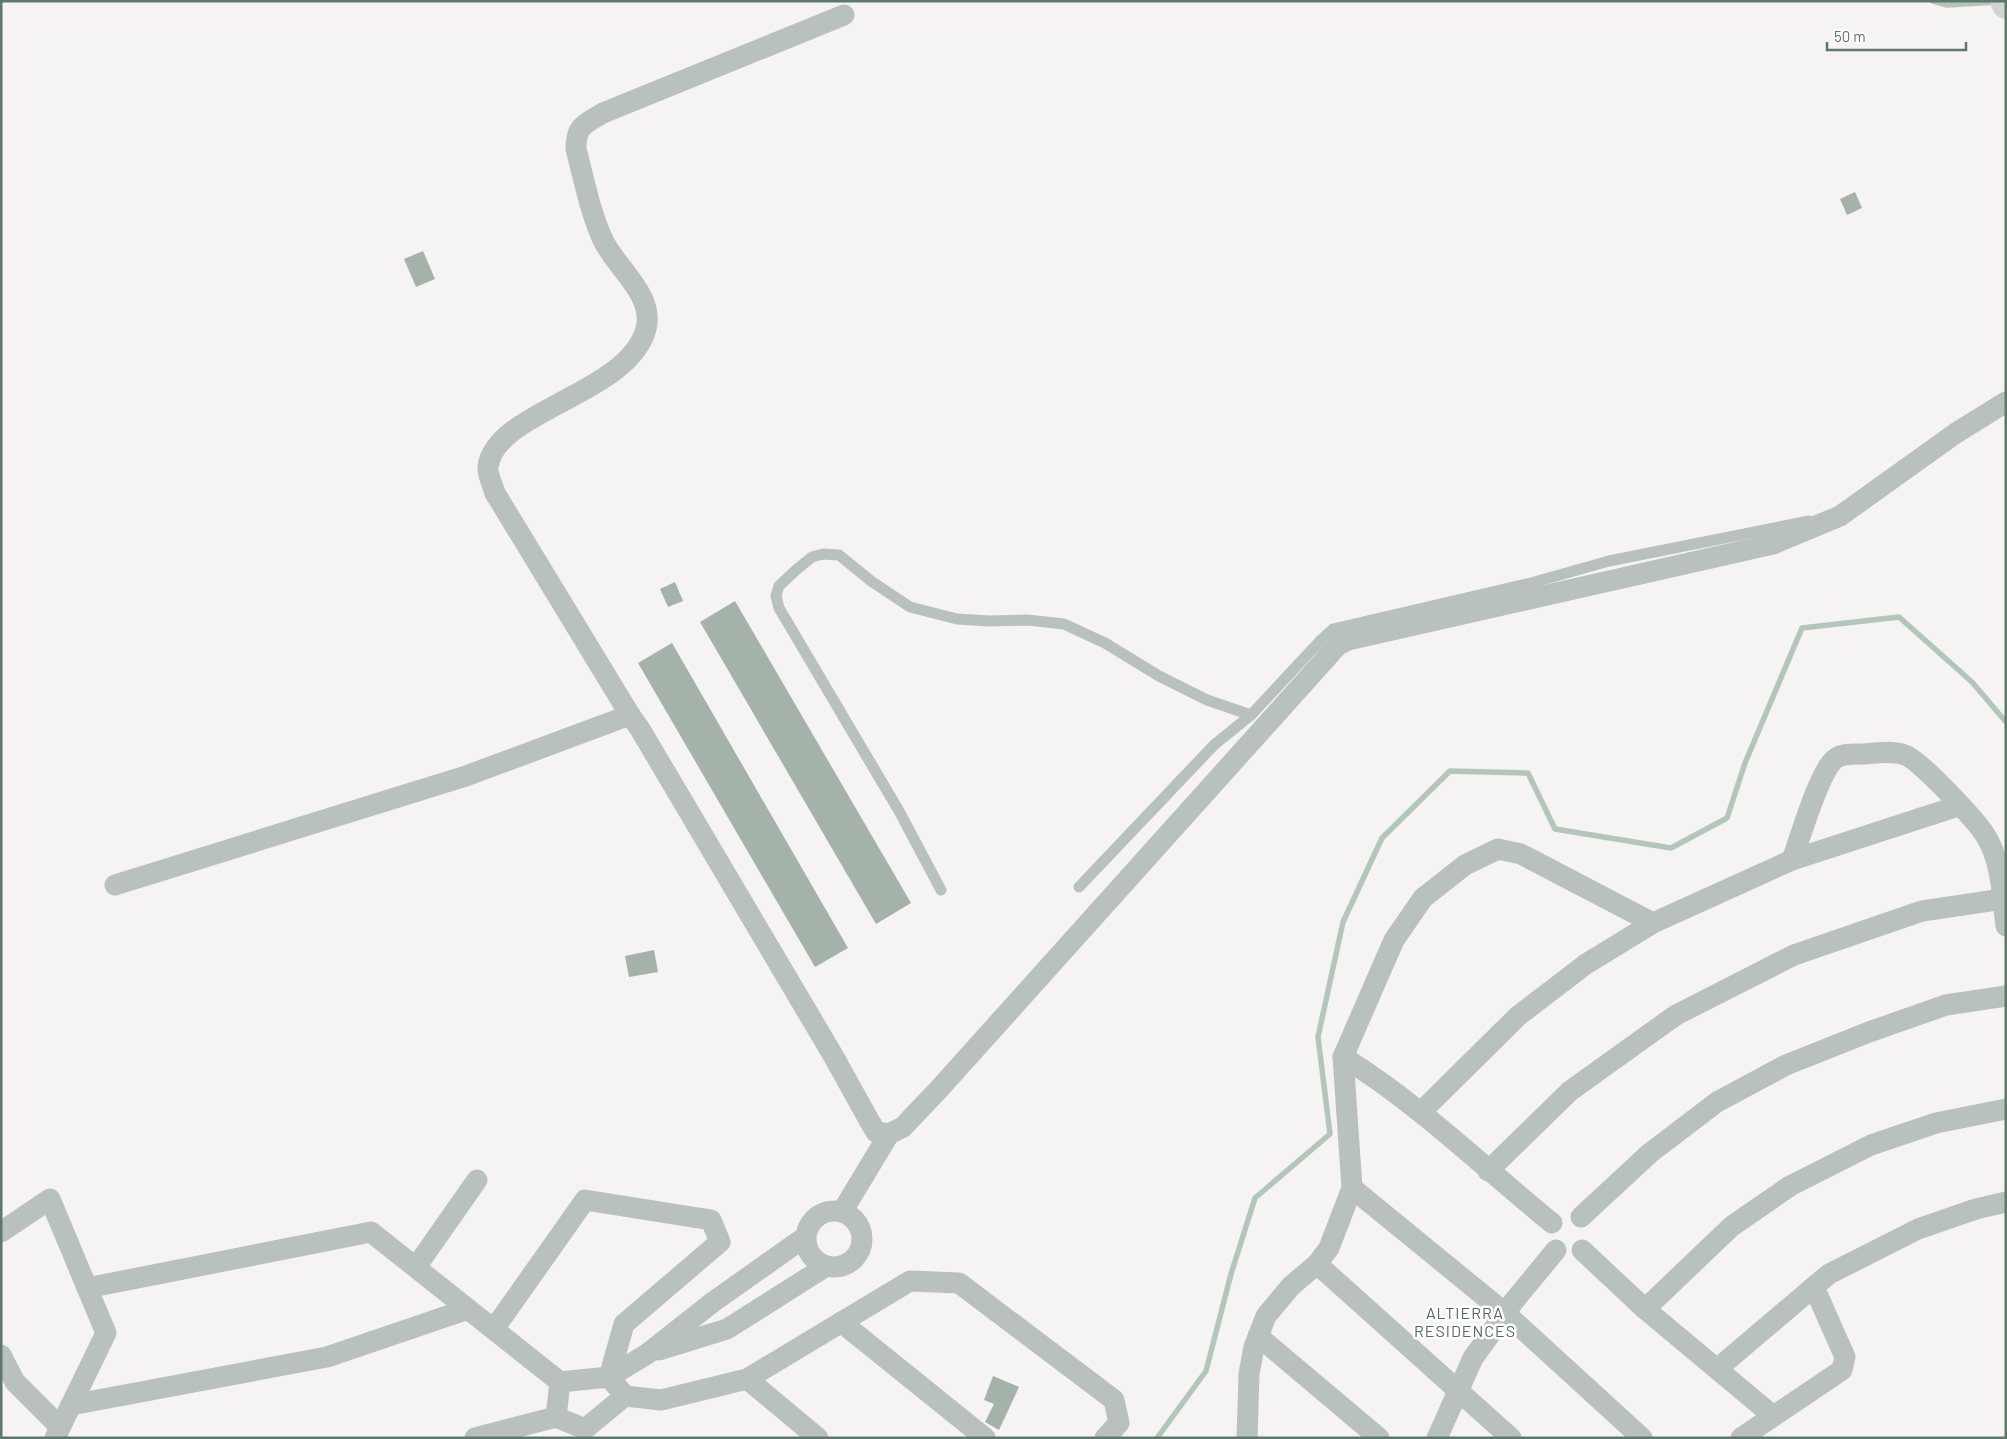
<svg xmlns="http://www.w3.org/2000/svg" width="2007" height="1439" viewBox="0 0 2007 1439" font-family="Barlow,sans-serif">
	<rect width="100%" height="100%" fill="#f6f3f3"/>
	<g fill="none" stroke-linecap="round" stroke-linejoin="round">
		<g stroke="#b4c6ba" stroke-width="5.5">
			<path d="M1933 1 1947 5 1997 2"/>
			<path d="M1157 1438 1206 1371 1231 1274 1255 1198 1330 1134 1318 1037 1343 922 1382 838 1450 771 1528 773 1555 829 1671 848 1727 818 1745 763 1802 628 1899 617 1972 682 2006 722"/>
		</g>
	</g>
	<g fill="#a4b2aa">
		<path d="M1855 192 1862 208 1847 215 1840 199Z"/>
		<path d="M423 251 435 279 416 287 404 259Z"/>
		<path d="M675 582 683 601 668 607 660 589Z"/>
		<path d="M735 601 911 903 876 924 700 622Z"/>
		<path d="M672 643 848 948 815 967 638 663Z"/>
		<path d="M654 950 658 972 629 977 625 956Z"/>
		<path d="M993 1376 1019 1387 999 1430 985 1422 994 1404 984 1400Z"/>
	</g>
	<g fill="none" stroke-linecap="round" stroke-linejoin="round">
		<g stroke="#b8c1bc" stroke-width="11">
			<path d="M1079 887 1214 745 1251 715 1321 640 1333 629 1531 583 1609 561 1809 521"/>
			<path d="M941 890 899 811 779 608 776 596 779 586 796 570 812 557 823 554 839 555 871 581 910 607 957 619 989 621 1027 620 1064 624 1105 643 1159 676 1207 700 1251 715"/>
		</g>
		<g stroke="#b8c1bc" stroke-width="21">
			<path d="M630 715 495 493C493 486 487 474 488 467 495 410 628 395 646 329 655 295 616 268 603 240 590 212 584 179 576 149 576 126 584 124 603 113L844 15"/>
			<path d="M1792 860C1800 839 1819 771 1835 759 1842 753 1854 754 1864 754 1877 753 1892 750 1905 755 1919 759 1979 823 1987 838 2002 864 2002 896 2006 926"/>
			<path d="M115 885 466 776 630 715 640 729 834 1057 870 1122 876 1132 889 1134 903 1127 940 1088 1338 645 1348 640 1773 544 1840 516 1956 433 2006 402"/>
			<path d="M1343 1057C1419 1104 1483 1167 1552 1223"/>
			<path d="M1421 1112 1518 1016 1586 964 1653 923 1792 860 1958 806"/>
			<path d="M1488 1171 1570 1091 1676 1015 1794 955 1922 911 2003 899"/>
			<path d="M1352 1188 1505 1313 1642 1438"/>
			<circle cx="834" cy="1239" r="28"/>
			<path d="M842 1212 889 1134"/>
			<path d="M1581 1217 1650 1153 1717 1102 1786 1065 1869 1032 1946 1005 2006 996"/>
			<path d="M1 1232 50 1199 106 1333 55 1438"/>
			<path d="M1582 1250 1645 1309 1772 1415"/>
			<path d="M1317 1264 1511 1438"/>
			<path d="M416 1267 477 1180"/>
			<path d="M87 1288 371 1232 560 1382"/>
			<path d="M1645 1309 1732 1226 1790 1186 1871 1145 1936 1123 2006 1109"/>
			<path d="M841 1322 985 1438"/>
			<path d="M494 1329 585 1200 711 1220 720 1242 624 1324 609 1377"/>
			<path d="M1258 1336 1379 1438"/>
			<path d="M659 1350 727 1329 825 1267"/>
			<path d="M1 1355 15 1382 60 1427"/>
			<path d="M1717 1369 1829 1274 1918 1229 1976 1209 2006 1202"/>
			<path d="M609 1377 647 1354 713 1302 805 1237"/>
			<path d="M609 1377 625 1396 585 1429 556 1417 560 1382Z"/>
			<path d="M747 1379 818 1438"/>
			<path d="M625 1396 661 1400 747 1379 910 1281 959 1283 1114 1400 1119 1423 1105 1438"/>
			<path d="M71 1405 327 1357 468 1309"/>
			<path d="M475 1438 556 1417"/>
			<path d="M1247 1438 1249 1374 1254 1347 1266 1316 1291 1286 1317 1264 1329 1248 1352 1188 1343 1057 1394 940 1423 898 1465 865 1498 849 1521 854 1653 923"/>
			<path d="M1437 1438 1473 1358 1514 1301 1556 1250"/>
			<path d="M1741 1438 1842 1370 1845 1357 1814 1287"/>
		</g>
		<path stroke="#cfd6d2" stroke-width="28" d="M2004 1 2006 5"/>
	</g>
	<g text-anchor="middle" stroke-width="5" stroke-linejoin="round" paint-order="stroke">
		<g font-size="16" letter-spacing="1" fill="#53685e" stroke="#fff">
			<text x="1465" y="1319">ALTIERRA<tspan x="1465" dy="18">RESIDENCES</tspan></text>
		</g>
	</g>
	<rect width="2007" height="1439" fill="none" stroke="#5e786b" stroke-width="5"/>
	<path d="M1827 42v8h139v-8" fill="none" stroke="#5e786b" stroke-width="2.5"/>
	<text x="1834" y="42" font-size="15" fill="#5e786b" stroke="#ffffff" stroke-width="4" paint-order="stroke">50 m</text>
</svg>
